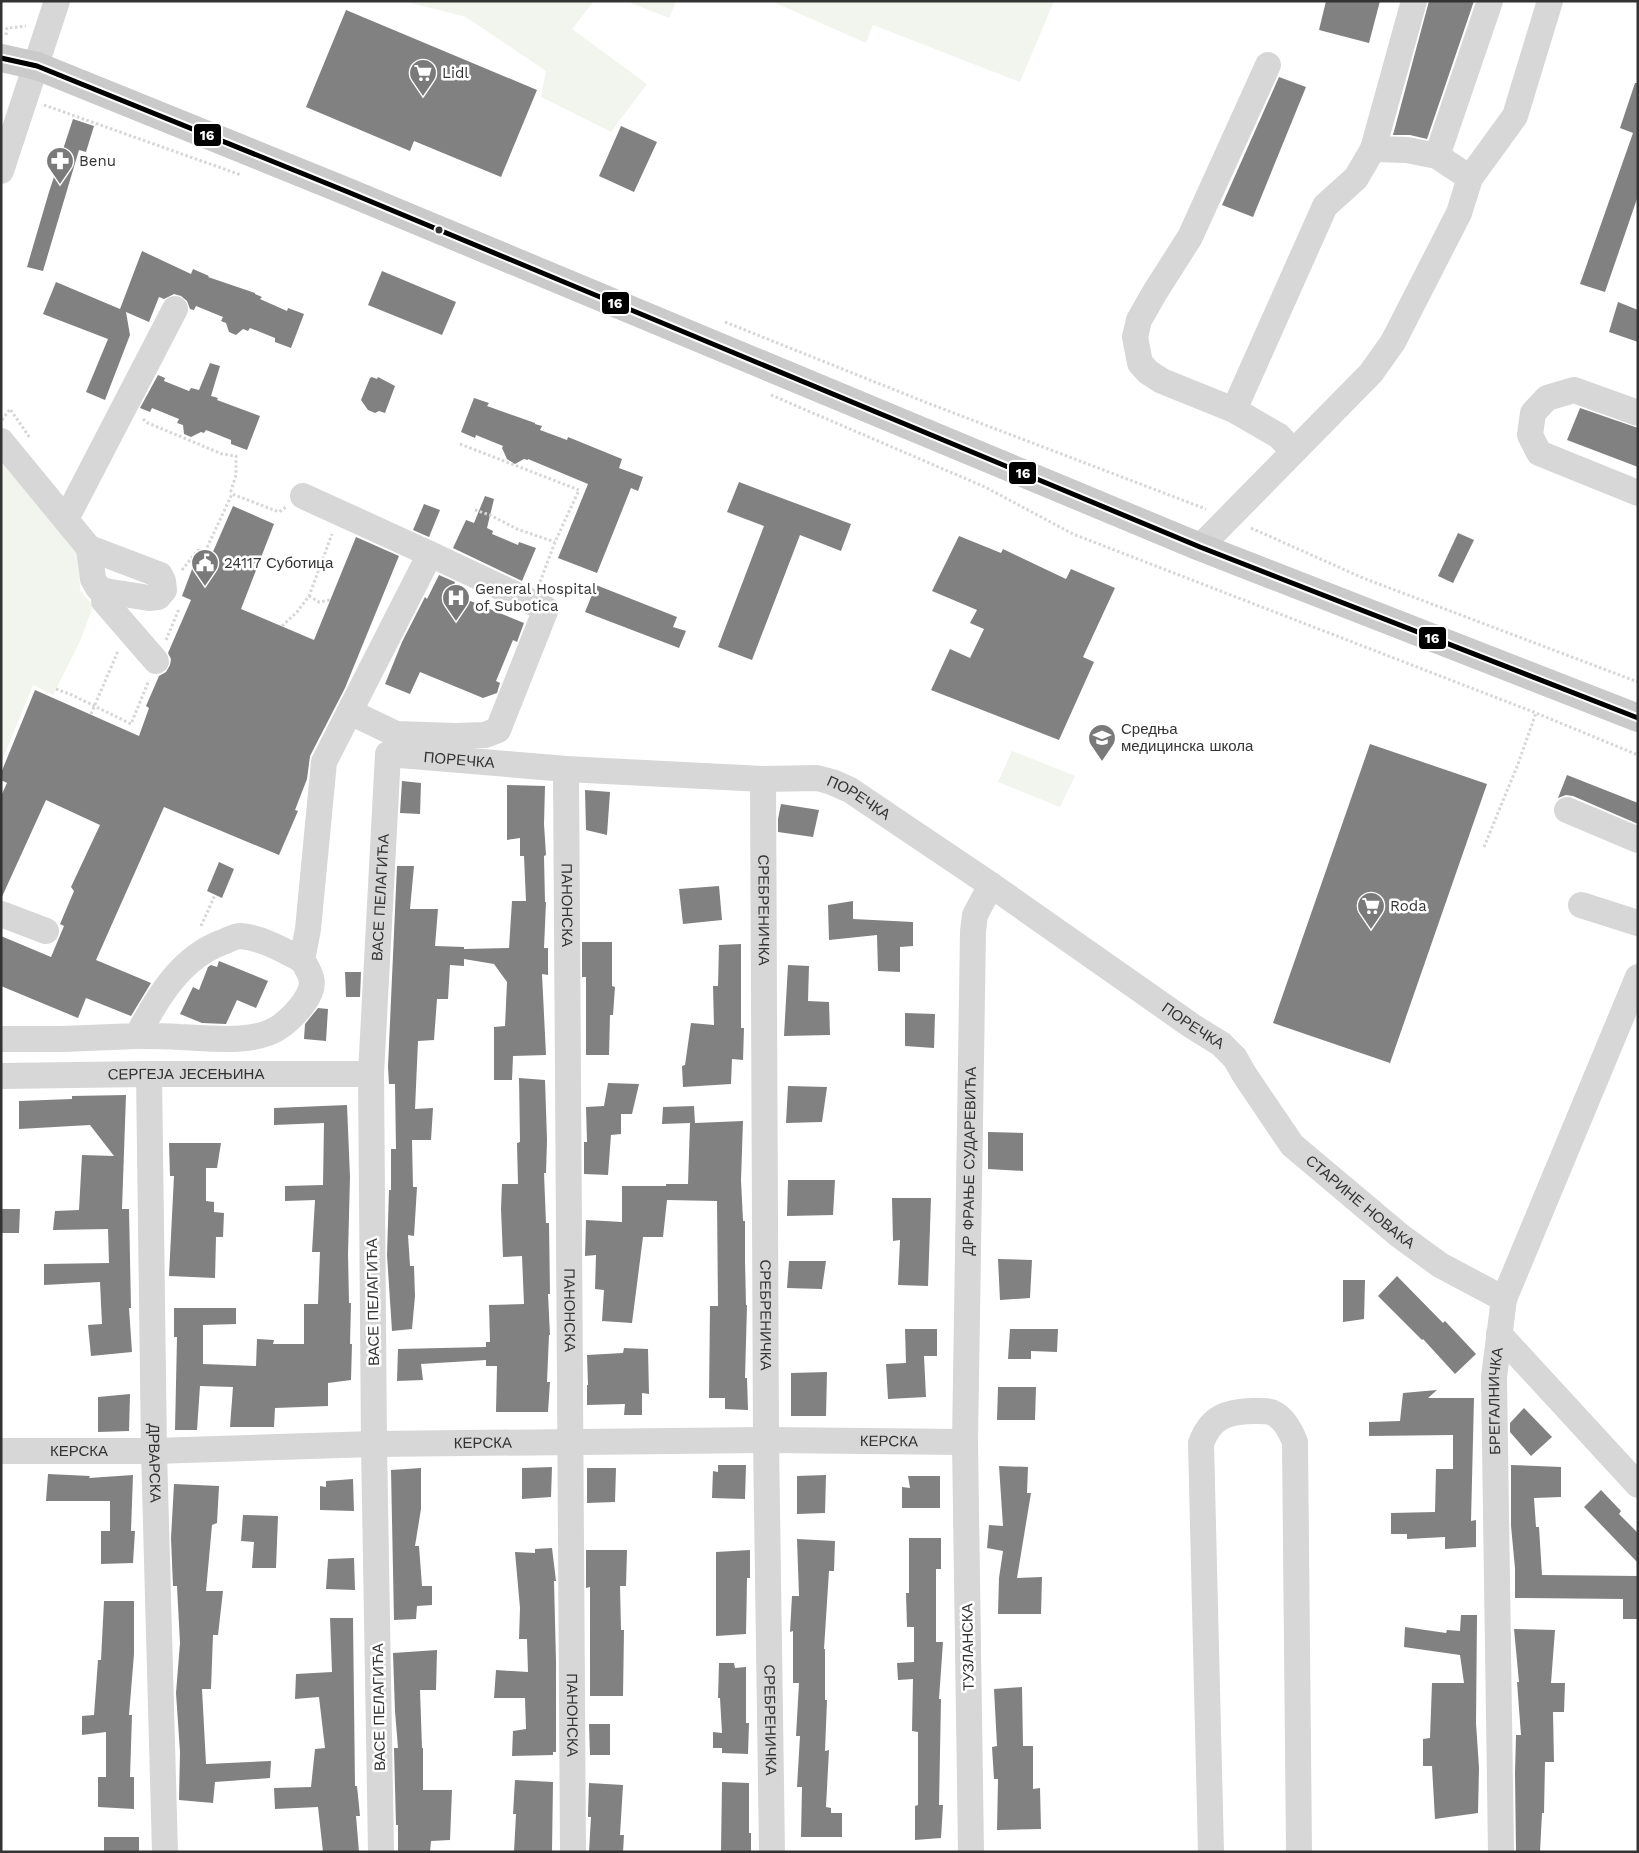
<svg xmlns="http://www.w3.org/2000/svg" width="1639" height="1853" viewBox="0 0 1639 1853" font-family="'Work Sans',sans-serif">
	<rect width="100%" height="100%" fill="#fff"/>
	<g fill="#f1f5ed">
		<path d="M403 1H594L572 29 647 84 611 132 541 97 546 71 466 17Z"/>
		<path d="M626 1H676L669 18Z"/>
		<path d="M771 1H1054L1020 82 873 25 866 43Z"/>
		<path d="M1 434 78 542 80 590 93 606 81 639 53 695 33 685 1 763Z"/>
		<path d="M1012 751 1075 776 1060 807 998 782Z"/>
	</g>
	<g fill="#818181">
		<path d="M1326 1H1380L1369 43 1319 30Z"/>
		<path d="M1429 1H1474L1427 139 1410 135H1393Z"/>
		<path d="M346 10 537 90 501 177 414 141 410 151 306 107Z"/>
		<path d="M1279 77 1306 87 1253 217 1222 205Z"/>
		<path d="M1635 83H1638V196L1605 292 1580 284 1633 133 1620 128Z"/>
		<path d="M73 119 94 126 86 152 79 150 43 271 27 267 49 192Z"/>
		<path d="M621 126 657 142 634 192 599 176Z"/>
		<path d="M142 251 191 274 193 269 209 276 208 277 255 293V294L262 297 260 299 287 311 288 308 304 314 291 348 275 342V338L250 328 248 331 243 329 236 335 229 332 226 323 221 321 223 317 196 306 194 310 190 309 187 301 181 296 174 294 164 299 159 297 149 322 126 312 130 335 105 400 86 392 108 339 43 314 56 282 120 309Z"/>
		<path d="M382 271 456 302 442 335 368 305Z"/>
		<path d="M1618 302 1638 310V342L1609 332Z"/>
		<path d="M210 363 220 366 211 396 218 398 217 400 260 416 247 450 231 444V440L206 430 204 433 201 432 191 437 184 434 183 425 177 423 179 419 152 408 150 412 140 408 158 375 165 378 164 381 189 391 191 388 199 390Z"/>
		<path d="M372 377 377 379 378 377 395 386 385 413 379 411 375 413 368 410 361 400 370 378Z"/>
		<path d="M474 398 489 403 487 406 535 423V424L542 426 540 430 567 440 568 437 622 459 619 468 643 477 638 491 631 488 597 573 558 558 588 484 528 459V460L524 459 515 464 507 459 502 448 503 446 476 435 475 438 461 432Z"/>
		<path d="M1580 408 1638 428V467L1567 440Z"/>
		<path d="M739 482 851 524 841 551 800 535 752 660 718 647 764 526 727 512Z"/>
		<path d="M485 496 494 499 487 528 493 531 492 534 518 545 519 542 536 548 522 581 453 548 466 520 474 523Z"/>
		<path d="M424 504 440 510 429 537 413 530Z"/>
		<path d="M233 506 274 524 241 609 314 640 356 537 399 556 345 688 310 756 307 779 295 810 298 811 279 855 164 807 96 960 151 983 131 1016 86 998 78 1018 1 986V936L51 957 64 926 60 924 74 891 71 887 100 825 46 800 1 899V796L7 783 1 780V773L35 690 139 736 149 708 146 706 159 676 166 672 170 665 171 659 168 653 191 600 182 596 194 564 205 570Z"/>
		<path d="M1458 533 1474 540 1453 583 1438 576Z"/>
		<path d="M959 536 1001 553 1003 549 1066 579 1071 569 1115 588 1083 657 1094 662 1059 740 931 690 950 649 970 658 984 629 970 623 977 610 932 591Z"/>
		<path d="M439 575 455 582 451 593 524 623 517 642 513 640 496 681 500 683 497 693 483 698 420 672 410 694 385 684 402 642 425 597 427 599Z"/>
		<path d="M596 585 677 617 673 627 686 631 679 648 585 612Z"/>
		<path d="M1370 744 1487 784 1390 1063 1273 1023Z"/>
		<path d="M1567 775 1638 803V824L1573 796 1566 795 1558 798Z"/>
		<path d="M402 781 421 783 420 814 400 813Z"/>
		<path d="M507 785 545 786 544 824 546 855 544 856 545 902H546L544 948H548V975L542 974 546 1055 513 1056 512 1080H494V1027L505 1026 507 982 494 964 464 959V966L450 965 448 999H437L434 1040 418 1041 415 1109 433 1108 431 1140H412L413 1187H417L414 1236 408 1235 410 1266H414L415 1296 412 1329 392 1331 387 1255 389 1190H391V1149H396L395 1084H389L388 1067 397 866H414L410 909H438L435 946 464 947V949L509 948 512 901H526L524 856H520V838L507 840Z"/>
		<path d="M585 790 610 792 607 835 586 830Z"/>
		<path d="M781 804 819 810 813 837 778 832V819Z"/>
		<path d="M219 862 234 869 222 898 207 891Z"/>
		<path d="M719 886 722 920 683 924 679 889Z"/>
		<path d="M853 901V919L913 922V946L900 947V972L878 971 877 935 829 940 828 905Z"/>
		<path d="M582 942H612V986L615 987 613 1015H610L609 1055H586V977H582Z"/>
		<path d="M741 944V1028H744L743 1060 732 1059 731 1084 683 1087 682 1066 685 1065 691 1023 714 1025 713 986H718L719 945Z"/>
		<path d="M219 961 268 981 256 1008 237 1000 226 1024 202 1023 180 1014 193 987 199 990 208 967 211 965 217 967Z"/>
		<path d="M788 965 809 966 808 1001 829 1002 830 1035 784 1036Z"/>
		<path d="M345 972H361L360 997H346Z"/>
		<path d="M318 1008 328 1009 326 1041 304 1039 305 1024Z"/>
		<path d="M905 1013 935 1014 934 1048 905 1046Z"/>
		<path d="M519 1078 545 1080 547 1140 546 1173H544L546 1223H549L550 1294H548L550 1335H549L547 1382H550L548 1412H496L497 1366H486V1360L421 1364 423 1380 397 1381 398 1349 486 1347V1342H490L489 1305 524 1304 522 1256 503 1257 501 1209 502 1184H518L517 1143 520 1142Z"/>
		<path d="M608 1083 639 1084 632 1114H621V1134L611 1135 608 1175 584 1174V1142H587L586 1107 604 1106Z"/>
		<path d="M788 1086 827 1087 822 1122 786 1123Z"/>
		<path d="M126 1095 122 1209H129L131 1308H129L132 1352 91 1356 88 1325 102 1324 100 1282 44 1285V1264L109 1263 108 1229 53 1230 55 1211 79 1210 82 1155 114 1156 90 1125 19 1129V1101L72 1099V1096Z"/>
		<path d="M347 1105 350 1177 348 1254 349 1303H351L350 1344H352L351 1380 328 1383V1406L275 1408 274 1427H230L233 1387 200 1386 197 1430H175L177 1337H174V1308H236V1324L203 1325V1364L256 1366 257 1339 274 1340 273 1344H304V1304H318L320 1252H312L315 1200 285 1201V1186L323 1185 324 1123 274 1125V1108Z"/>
		<path d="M694 1106 695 1123 743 1121 741 1180 743 1221H745V1261L746 1305H747L745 1378H747L748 1410 725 1409V1398H709L710 1306H718L717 1201 667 1200 663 1237H643L632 1323 602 1321 604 1290 595 1289 596 1255 585 1256 586 1220 622 1222V1186H666V1184H688L690 1123 662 1124 663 1107Z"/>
		<path d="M988 1132 1023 1133V1171L988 1169Z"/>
		<path d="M169 1143H221L217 1168H206V1201L214 1202V1212L224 1213 223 1237H216L215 1278 169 1276 174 1176H170Z"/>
		<path d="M788 1180H835L833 1215 787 1216Z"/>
		<path d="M892 1198H931L928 1286 898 1285 900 1240 893 1241Z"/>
		<path d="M1 1209H20L19 1233H1Z"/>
		<path d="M998 1259 1032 1260 1030 1298 1000 1300Z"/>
		<path d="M789 1261H826L822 1289 787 1288Z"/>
		<path d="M1397 1276 1443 1323 1445 1321 1476 1354 1455 1374 1423 1339 1422 1340 1378 1296Z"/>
		<path d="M1343 1280H1365L1364 1319 1343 1322Z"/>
		<path d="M905 1329H937V1356H924L926 1397 888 1399 886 1364 906 1363Z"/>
		<path d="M1010 1329H1058L1057 1352 1031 1351V1359H1008Z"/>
		<path d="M624 1348 648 1349 649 1394 642 1393V1415H624L625 1404 587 1405V1385H588L587 1355 623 1353Z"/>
		<path d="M827 1372 826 1416H791V1373Z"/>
		<path d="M998 1387H1036L1035 1420H997Z"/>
		<path d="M1437 1390 1428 1398H1474L1471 1521 1476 1520V1547L1445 1549V1537L1407 1539V1534H1391V1513L1435 1512 1436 1469H1453V1435L1369 1436V1422L1400 1421 1403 1393Z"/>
		<path d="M130 1394 129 1431 98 1432V1397Z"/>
		<path d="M1524 1408 1552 1437 1531 1456 1510 1432V1423Z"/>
		<path d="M718 1465H746L745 1499 712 1498 713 1471 718 1472Z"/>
		<path d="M1511 1465 1561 1467V1497L1534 1498 1536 1527H1539L1542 1575 1638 1576V1619H1623V1599L1515 1598V1568L1511 1526Z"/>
		<path d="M999 1466 1028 1467 1027 1493H1031L1017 1578 1042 1577 1041 1614H998L999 1578 1003 1551 987 1548 989 1525 1003 1526Z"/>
		<path d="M552 1467 551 1497 522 1499V1468Z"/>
		<path d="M421 1468V1509L415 1546H419L422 1586H432V1605L417 1606 416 1619 394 1620 391 1470Z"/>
		<path d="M587 1468H616L615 1502 587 1503Z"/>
		<path d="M48 1474 90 1476 89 1478 133 1475 131 1531H135L133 1563 101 1564V1531H110V1501H46Z"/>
		<path d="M826 1475 825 1513 797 1514V1476Z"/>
		<path d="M908 1476H940V1508H902V1487L910 1488Z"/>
		<path d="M353 1479 354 1511 320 1510V1486L326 1487V1481Z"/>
		<path d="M174 1484 219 1486 217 1523 212 1525 206 1591H223L218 1635H213L211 1689H202L206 1764 271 1761 270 1778 215 1782 213 1803 179 1800 180 1752 176 1693 180 1643 177 1586H173L171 1538Z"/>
		<path d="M1601 1490 1621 1511 1619 1514 1638 1533V1563L1584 1507Z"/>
		<path d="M243 1515 278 1516 276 1568H252L254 1542 241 1541Z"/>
		<path d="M909 1538H941V1569H936V1642H943L939 1699H941L939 1805H943L941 1838 915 1840V1806L918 1805V1732L912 1731 913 1679 898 1680 897 1663 914 1662V1627H907L906 1593H909Z"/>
		<path d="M797 1539 835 1541 834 1571H829L824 1649H825V1700H827L825 1751 829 1750 826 1807 831 1808V1813H842V1837H801L802 1787H797L800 1736H796L799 1683H793V1631L790 1632 792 1596H799Z"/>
		<path d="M552 1548 556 1581H554L556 1661V1752H553V1755L512 1756 513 1731 526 1729 525 1698H494L496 1670 528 1672 527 1639H519L520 1608 515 1552 535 1553V1549Z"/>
		<path d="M586 1550H627L626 1586H620L621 1630H624L623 1696H590V1587L586 1588Z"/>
		<path d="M750 1550V1578H747L746 1634 716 1636V1552Z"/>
		<path d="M354 1558 355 1590 326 1589 328 1559Z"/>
		<path d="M104 1601H134V1654L129 1715H132L130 1777H134V1809L98 1807V1777H106V1732L82 1735V1716L94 1715 98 1660H101Z"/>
		<path d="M1461 1615H1477L1476 1723 1479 1768 1478 1813 1435 1819 1432 1766H1423V1739L1430 1738 1432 1683H1464L1460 1655 1404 1647 1405 1627 1446 1633 1447 1630 1460 1631Z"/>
		<path d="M330 1618H353L355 1786H357L360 1816H356L359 1852H323L318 1807 275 1809 274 1788 311 1787 315 1749 325 1748 319 1697 295 1699 296 1674 332 1672Z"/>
		<path d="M1514 1629 1555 1630 1551 1683H1565L1564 1712H1553L1554 1762H1545L1544 1813H1542L1540 1852H1516L1515 1773 1516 1735H1521L1517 1682H1519Z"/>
		<path d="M437 1650 436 1690H420L422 1748H423V1790H452L450 1840 431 1841 430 1852H398V1825H396L394 1748H398L395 1711 393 1653Z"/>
		<path d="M719 1663H734L735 1668 746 1667V1723H749L748 1754 722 1753V1748H713V1732L722 1733 720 1698H718Z"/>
		<path d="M1022 1687 1023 1746H1033V1789L1040 1788 1041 1829 997 1830 998 1779H994L992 1747 997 1746 994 1689Z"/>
		<path d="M589 1724H610V1755H590Z"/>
		<path d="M515 1780 553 1782 552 1852H514L516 1814H513Z"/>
		<path d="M722 1782 749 1783V1833H751V1852H721Z"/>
		<path d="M589 1783 623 1785 620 1835H624L623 1852H589L591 1817H588V1815Z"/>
		<rect x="104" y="1837" width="35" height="15"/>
	</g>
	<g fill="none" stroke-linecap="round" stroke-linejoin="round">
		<g stroke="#d6d6d6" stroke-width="3" stroke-dasharray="2.5 2.5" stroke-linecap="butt">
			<path d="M6 35 7 28 26 26"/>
			<path d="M44 105 241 175"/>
			<path d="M725 322 930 404 1206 509"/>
			<path d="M771 395 985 487 1073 534 1536 713 1638 755"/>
			<path d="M143 419 148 423 222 454 236 456V475L231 491 232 494"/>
			<path d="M2 420 10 409 30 438"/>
			<path d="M460 444 579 490 555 542 540 582"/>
			<path d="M475 510 490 515 517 529 555 542"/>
			<path d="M1251 528 1363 578 1638 682"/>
			<path d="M182 570 198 550 204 554 232 494 279 512 286 507"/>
			<path d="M309 596 319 602 330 600"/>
			<path d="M282 626 297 612 309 596 332 534"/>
			<path d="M166 640 179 609"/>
			<path d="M56 689 72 695 131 724 149 680"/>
			<path d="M91 714 118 651"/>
			<path d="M1484 847 1518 764 1536 713"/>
			<path d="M201 926 215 895"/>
		</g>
		<g stroke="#d7d7d7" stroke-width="26">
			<path d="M1268 65 1190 237 1155 292 1139 320 1135 337 1140 363 1148 372 1162 381 1234 410 1279 436 1293 451"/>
			<path d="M1373 149 1407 150 1437 156 1470 178"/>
			<path d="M1437 156 1490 1"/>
			<path d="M1 171 57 1"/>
			<path d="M1234 410 1325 206 1356 178 1373 149 1414 1"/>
			<path d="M1638 413 1574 390 1547 398 1533 413 1530 435 1539 453 1638 493"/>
			<path d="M1 441 89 548 93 579 98 588 105 591 104 601 156 661"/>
			<path d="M303 496 430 554 546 609 498 730 485 735 455 736 396 734 350 712"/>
			<path d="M66 519 175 309"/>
			<path d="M1200 547 1371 373 1393 342 1459 213 1470 178 1515 116 1550 1"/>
			<path d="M89 548 160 575 163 581 164 590 158 597 149 598 105 591"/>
			<path id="s1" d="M566 769 573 1852"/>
			<path id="s2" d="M763 779 766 1440 772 1852"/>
			<path d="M1567 810 1638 840"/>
			<path d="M1581 905 1638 923"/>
			<path d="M1 914 46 931"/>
			<path d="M137 1036C151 1036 165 1036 179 1037 208 1038 256 1045 281 1026 289 1020 297 1012 303 1004 316 986 314 978 302 960"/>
			<path d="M1 1039H62L137 1036C157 998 181 957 223 942 228 940 235 936 241 936 262 938 283 950 302 960L308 929 324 762 430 554"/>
			<path id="s3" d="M149 1074 154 1451 165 1852"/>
			<path id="s4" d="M1 1076 149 1074H371"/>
			<path d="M1499 1334 1638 1485"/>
			<path id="s5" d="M1 1451H154L374 1444 766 1440 965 1442"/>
			<path id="s6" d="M381 1852 374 1444 371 1074 388 754 566 769 763 779 817 778 832 782 850 790 991 885 1192 1026 1221 1044 1235 1058 1244 1074 1292 1145 1399 1235 1440 1265 1504 1299"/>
			<path id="s7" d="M971 1852 965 1442 973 931 975 915 991 885"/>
			<path d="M1211 1852 1201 1443C1211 1417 1226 1412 1252 1411 1259 1411 1269 1410 1275 1414 1285 1420 1291 1432 1295 1442L1299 1852"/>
			<path id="s8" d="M1501 1852 1494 1377 1504 1299 1638 977"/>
		</g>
		<path stroke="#cacaca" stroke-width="28" d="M1 58 37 66 348 192 1200 547 1638 718"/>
		<defs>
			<path id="bus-1" d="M1 58 37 66 348 192 1200 547 1638 718"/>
		</defs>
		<use href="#bus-1" stroke="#fff" stroke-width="9"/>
		<use href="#bus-1" stroke="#000" stroke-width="5"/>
	</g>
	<defs>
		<symbol id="supermarket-pin" viewBox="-11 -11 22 30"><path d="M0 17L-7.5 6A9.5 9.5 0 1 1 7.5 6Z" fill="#7a7a7a" stroke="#fff"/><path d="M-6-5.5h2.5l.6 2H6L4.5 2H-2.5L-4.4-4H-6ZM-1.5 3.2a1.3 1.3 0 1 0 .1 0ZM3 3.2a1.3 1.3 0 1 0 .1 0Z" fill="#fff"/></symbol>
		<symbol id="pharmacy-pin" viewBox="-11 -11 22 30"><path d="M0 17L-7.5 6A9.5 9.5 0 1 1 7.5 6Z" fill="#7a7a7a" stroke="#fff"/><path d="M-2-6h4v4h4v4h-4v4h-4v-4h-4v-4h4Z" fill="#fff"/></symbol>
		<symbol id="civic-pin" viewBox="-11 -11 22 30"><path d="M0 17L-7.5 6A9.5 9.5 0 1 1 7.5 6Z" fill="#7a7a7a" stroke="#fff"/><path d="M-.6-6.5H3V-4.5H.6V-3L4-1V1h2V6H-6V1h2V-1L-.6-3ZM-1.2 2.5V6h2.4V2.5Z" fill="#fff"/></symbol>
		<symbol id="hospital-pin" viewBox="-11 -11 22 30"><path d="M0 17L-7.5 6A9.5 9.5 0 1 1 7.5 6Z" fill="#7a7a7a" stroke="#fff"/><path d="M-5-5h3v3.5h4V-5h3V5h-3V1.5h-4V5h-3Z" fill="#fff"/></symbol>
		<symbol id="school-pin" viewBox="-11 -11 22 30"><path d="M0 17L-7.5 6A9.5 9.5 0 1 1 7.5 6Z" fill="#7a7a7a" stroke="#fff"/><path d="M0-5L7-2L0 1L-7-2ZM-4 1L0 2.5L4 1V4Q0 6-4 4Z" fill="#fff"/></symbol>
	</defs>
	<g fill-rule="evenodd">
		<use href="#supermarket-pin" x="407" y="57" width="32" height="43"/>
		<use href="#pharmacy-pin" x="44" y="145" width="32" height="43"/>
		<use href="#civic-pin" x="189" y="547" width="32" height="43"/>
		<use href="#hospital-pin" x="440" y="582" width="32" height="43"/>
		<use href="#school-pin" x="1086" y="722" width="32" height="43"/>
		<use href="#supermarket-pin" x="1355" y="890" width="32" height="43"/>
	</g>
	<circle fill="#333" stroke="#fff" stroke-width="2" cx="439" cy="230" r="4.5"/>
	<g text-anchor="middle" stroke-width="5" stroke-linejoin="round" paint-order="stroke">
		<g font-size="15" fill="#333" stroke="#fff" text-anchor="start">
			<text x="442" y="78">Lidl</text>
			<text x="79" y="166">Benu</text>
			<text x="224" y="568">24117 Суботица</text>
			<text x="475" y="594">General Hospital<tspan x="475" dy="17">of Subotica</tspan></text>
			<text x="1121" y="734">Средња<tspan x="1121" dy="17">медицинска школа</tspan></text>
			<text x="1390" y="911">Roda</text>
		</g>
		<g font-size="15" fill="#333" stroke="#fff">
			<text dy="5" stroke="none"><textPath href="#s6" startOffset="1170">ПОРЕЧКА</textPath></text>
			<text dy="5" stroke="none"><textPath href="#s6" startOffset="1575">ПОРЕЧКА</textPath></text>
			<text dy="5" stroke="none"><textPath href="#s6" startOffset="955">ВАСЕ ПЕЛАГИЋА</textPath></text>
			<text dy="5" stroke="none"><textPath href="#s1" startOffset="136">ПАНОНСКА</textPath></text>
			<text dy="5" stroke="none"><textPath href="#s2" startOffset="131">СРЕБРЕНИЧКА</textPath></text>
			<text dy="5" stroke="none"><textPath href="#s6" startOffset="1980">ПОРЕЧКА</textPath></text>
			<text dy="5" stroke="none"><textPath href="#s4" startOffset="185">СЕРГЕЈА ЈЕСЕЊИНА</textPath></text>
			<text dy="5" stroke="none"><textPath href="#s7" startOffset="691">ДР ФРАЊЕ СУДАРЕВИЋА</textPath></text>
			<text dy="5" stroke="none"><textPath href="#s6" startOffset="2226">СТАРИНЕ НОВАКА</textPath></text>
			<text transform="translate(373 1302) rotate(-91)" y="5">ВАСЕ ПЕЛАГИЋА</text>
			<text dy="5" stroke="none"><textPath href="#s1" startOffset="541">ПАНОНСКА</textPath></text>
			<text dy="5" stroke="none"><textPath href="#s2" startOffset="536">СРЕБРЕНИЧКА</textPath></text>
			<text dy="5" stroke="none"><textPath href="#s8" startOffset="451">БРЕГАЛНИЧКА</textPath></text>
			<text dy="5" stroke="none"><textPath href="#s5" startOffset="888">КЕРСКА</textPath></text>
			<text dy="5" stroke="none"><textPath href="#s5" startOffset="482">КЕРСКА</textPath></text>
			<text dy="5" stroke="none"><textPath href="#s5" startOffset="78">КЕРСКА</textPath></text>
			<text dy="5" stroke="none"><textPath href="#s3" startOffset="389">ДРВАРСКА</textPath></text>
			<text transform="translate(968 1647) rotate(-91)" y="5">ТУЗЛАНСКА</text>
			<text transform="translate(379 1707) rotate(-91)" y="5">ВАСЕ ПЕЛАГИЋА</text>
			<text dy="5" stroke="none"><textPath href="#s1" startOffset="946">ПАНОНСКА</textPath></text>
			<text dy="5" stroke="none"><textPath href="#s2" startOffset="941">СРЕБРЕНИЧКА</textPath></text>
		</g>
	</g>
	<g stroke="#fff" stroke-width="2">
		<rect x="193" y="123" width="29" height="24" rx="5" fill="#000"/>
		<rect x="601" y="291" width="29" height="24" rx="5" fill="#000"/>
		<rect x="1008" y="461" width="29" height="24" rx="5" fill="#000"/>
		<rect x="1418" y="626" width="29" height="24" rx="5" fill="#000"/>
	</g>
	<g font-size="14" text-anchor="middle" font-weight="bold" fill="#fff">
		<text x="207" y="140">16</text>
		<text x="615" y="308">16</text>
		<text x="1023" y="478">16</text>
		<text x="1432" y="643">16</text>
	</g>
	<rect width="1639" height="1853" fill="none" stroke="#333333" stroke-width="5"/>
</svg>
